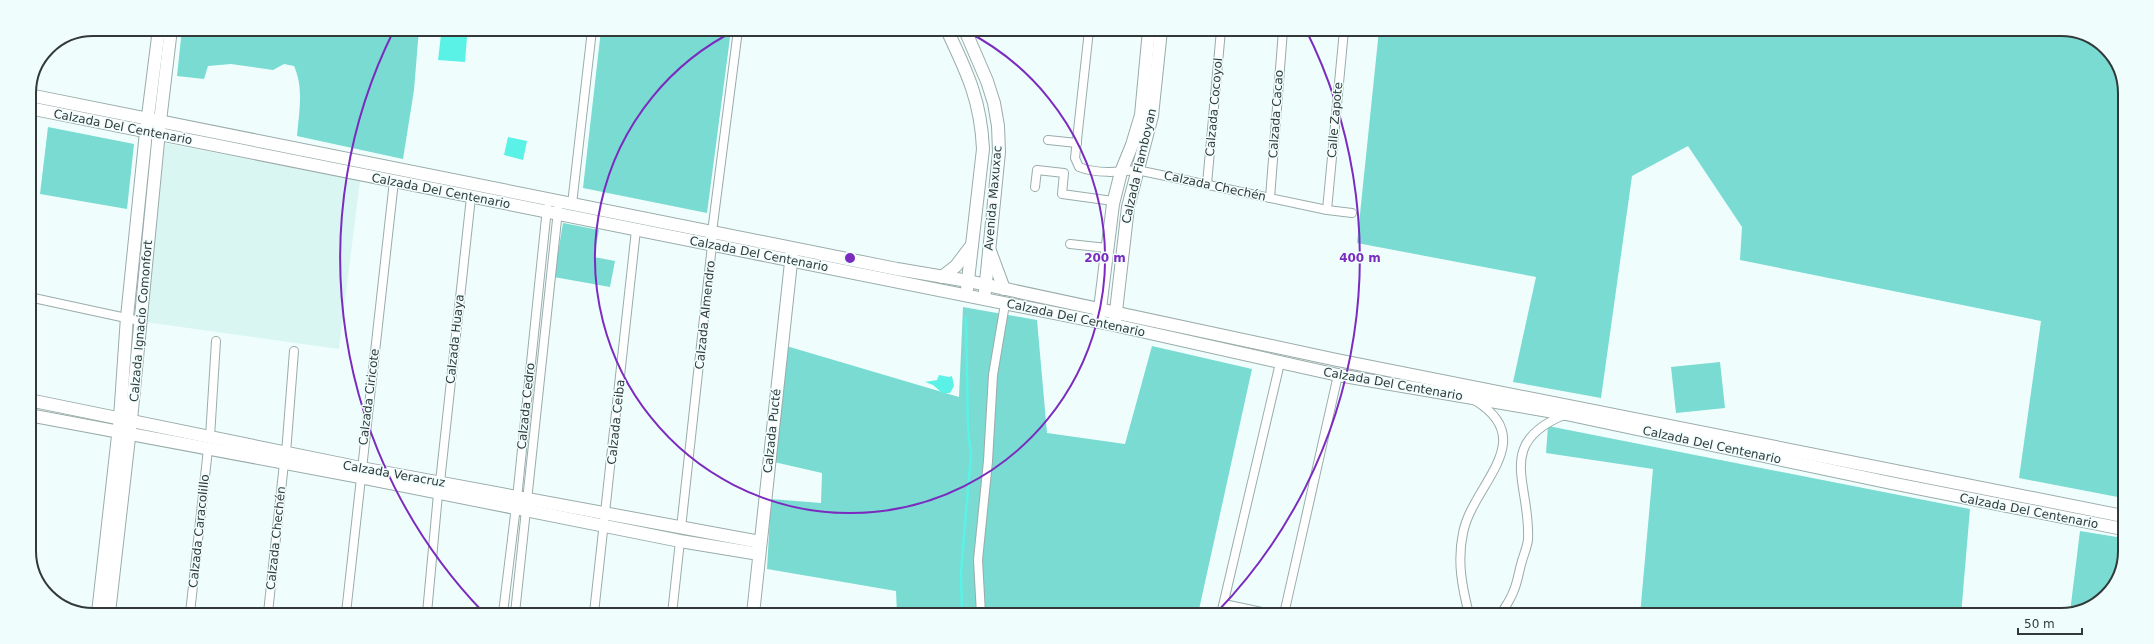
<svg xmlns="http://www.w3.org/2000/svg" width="2154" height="644" viewBox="0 0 2154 644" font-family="'DejaVu Sans',sans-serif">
	<rect width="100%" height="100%" fill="#effefd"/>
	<path fill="#daf6f3" d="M165 143 360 181 339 349 145 322Z"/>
	<g fill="#79dbd2">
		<path d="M182 29H419L414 90 403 159 297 136C299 112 304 88 294 66L284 64 273 70 231 64 208 66 204 79 177 76Z"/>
		<path d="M601 30H731L707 213 583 188Z"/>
		<path d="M1379 30 2077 31 2109 51 2125 89 2123 498 2019 478 2041 321 1740 260 1742 227 1688 146 1632 176 1601 398 1513 382 1536 277 1357 243Z"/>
		<path d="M48 127 134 144 127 209 40 194Z"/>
		<path d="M563 223 599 230 594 257 615 261 610 287 554 277Z"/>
		<path d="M963 307 1037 320 1047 433 1125 444 1152 346 1252 369 1198 614H897L896 591 767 569 771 499 821 503 822 473 774 462 783 345 959 397Z"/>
		<path d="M1720 362 1725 408 1676 413 1671 367Z"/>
		<path d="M1548 426 1970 509 1961 615H1640L1653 469 1546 453Z"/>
		<path d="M2080 531 2123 538V567L2100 602 2070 612Z"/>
	</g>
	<g fill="#5af1e6">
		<path d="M441 35 467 37 465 62 438 60Z"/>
		<path d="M508 137 527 141 523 160 504 155Z"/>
		<path d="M939 375 949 377 952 376 954 386 950 393H942L933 385 925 382 937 380Z"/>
	</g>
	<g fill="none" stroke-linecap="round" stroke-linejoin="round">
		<path stroke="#5af1e6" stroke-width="2.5" d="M962 614 961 572 971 455 968 429 966 318"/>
		<defs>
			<g id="street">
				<path d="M1089 30 1075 158 1079 167C1096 174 1119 172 1137 170L1327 210 1352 213"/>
				<path d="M1048 140 1077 143"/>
				<path d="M1207 184 1221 30"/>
				<path d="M1035 187 1037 170 1064 173 1062 194 1113 201"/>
				<path d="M1270 198 1283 30"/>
				<path d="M572 204 592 30"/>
				<path d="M1327 210 1344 30"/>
				<path d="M1070 244 1107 248"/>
				<path d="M29 297 140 321"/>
				<path d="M210 437 216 341"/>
				<path d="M286 453 294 351"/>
				<path d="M440 482 471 197"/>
				<path d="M681 528 712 245V232L738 30"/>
				<path d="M1224 604 1271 614"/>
				<path d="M190 613 208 449"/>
				<path d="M268 613 284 463"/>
				<path d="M346 613 394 181"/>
				<path d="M427 613 438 494"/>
				<path d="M503 613 517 498 547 208"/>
				<path d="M515 613 559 201"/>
				<path d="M594 613 636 230"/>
				<path d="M672 614 680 541"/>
				<path d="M981 614 978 560 988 461 993 375 1005 304"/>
				<path d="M1221 614 1280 363"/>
				<path d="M1284 614 1338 375"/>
				<path d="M1469 614C1462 587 1457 561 1463 533 1472 485 1540 441 1476 401"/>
				<path d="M1501 614C1505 607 1511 599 1514 590 1518 581 1519 570 1522 561 1524 554 1527 547 1528 540 1531 484 1494 444 1564 415"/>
			</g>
			<g id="secondary">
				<path d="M947 30C967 72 981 101 983 149L967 289"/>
				<path d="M965 30 987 81 994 103 998 126 999 152 985 292"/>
				<path d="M29 95 897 269 968 281 1337 360 2123 516"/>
				<path d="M29 108 1114 325 1338 375 1566 414 1891 483 2123 529"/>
				<path d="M990 251 1004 289"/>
				<path d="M942 277 956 266 972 245"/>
				<path d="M1099 317 1113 204 1121 172 1132 145 1141 115 1149 30"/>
				<path d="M1115 320 1128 207 1152 116 1161 30"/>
				<path d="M29 400 361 468 760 542"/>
				<path d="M29 415 360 477 680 541 759 554"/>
				<path d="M98 613 120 418 127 317 146 132 159 29"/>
				<path d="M109 613 131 420 160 121 171 29"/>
				<path d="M753 614 792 253"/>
			</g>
		</defs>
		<use href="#street" stroke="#9aacaa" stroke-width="10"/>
		<use href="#secondary" stroke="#9aacaa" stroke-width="14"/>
		<use href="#street" stroke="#fff" stroke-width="8"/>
		<use href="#secondary" stroke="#fff" stroke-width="12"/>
	</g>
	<g fill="none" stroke="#7b2cbf" stroke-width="2">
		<path d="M966 31A255 255 0 1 1 736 30"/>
		<path d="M483 612A510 510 0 0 1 394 30M1306 30A510 510 0 0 1 1217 612"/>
	</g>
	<g text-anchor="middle" stroke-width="3" stroke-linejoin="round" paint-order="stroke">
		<g font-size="12" fill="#323938" stroke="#effefd">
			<text transform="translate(1214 107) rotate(-85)" y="4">Calzada Cocoyol</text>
			<text transform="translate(1276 114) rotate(-86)" y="4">Calzada Cacao</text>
			<text transform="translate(1335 120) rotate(-85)" y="4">Calle Zapote</text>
			<text transform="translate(123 127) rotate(11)" y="4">Calzada Del Centenario</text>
			<text transform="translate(1139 166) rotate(-77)" y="4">Calzada Flamboyan</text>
			<text transform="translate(1215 186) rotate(12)" y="4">Calzada Chechén</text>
			<text transform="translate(441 191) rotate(11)" y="4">Calzada Del Centenario</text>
			<text transform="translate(993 198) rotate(-85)" y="4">Avenida Maxuxac</text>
			<text transform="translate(759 254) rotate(11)" y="4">Calzada Del Centenario</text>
			<text transform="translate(705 315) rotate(-84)" y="4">Calzada Almendro</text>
			<text transform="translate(1076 318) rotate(12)" y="4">Calzada Del Centenario</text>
			<text transform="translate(141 321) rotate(-85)" y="4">Calzada Ignacio Comonfort</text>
			<text transform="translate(455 339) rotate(-84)" y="4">Calzada Huaya</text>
			<text transform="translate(1393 384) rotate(10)" y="4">Calzada Del Centenario</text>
			<text transform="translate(369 397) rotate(-83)" y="4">Calzada Ciricote</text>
			<text transform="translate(526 406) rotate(-84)" y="4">Calzada Cedro</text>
			<text transform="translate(616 422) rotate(-84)" y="4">Calzada Ceiba</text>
			<text transform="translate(772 431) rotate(-84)" y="4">Calzada Pucté</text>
			<text transform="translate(1712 445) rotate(12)" y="4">Calzada Del Centenario</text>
			<text transform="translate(394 474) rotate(10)" y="4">Calzada Veracruz</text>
			<text transform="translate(2029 511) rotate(11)" y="4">Calzada Del Centenario</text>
			<text transform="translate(199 531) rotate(-84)" y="4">Calzada Caracolillo</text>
			<text transform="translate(276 538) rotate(-84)" y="4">Calzada Chechén</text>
		</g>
	</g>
	<path d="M0 0H2154V644H0ZM93 36H2061A57 57 0 0 1 2118 93V551A57 57 0 0 1 2061 608H93A57 57 0 0 1 36 551V93A57 57 0 0 1 93 36Z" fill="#effefd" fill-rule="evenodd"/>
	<path fill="none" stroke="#323938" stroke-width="2" d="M93 36H2061A57 57 0 0 1 2118 93V551A57 57 0 0 1 2061 608H93A57 57 0 0 1 36 551V93A57 57 0 0 1 93 36Z"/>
	<circle cx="850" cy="258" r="6" fill="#7b2cbf" stroke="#effefd" stroke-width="2"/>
	<g font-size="12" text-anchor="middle" font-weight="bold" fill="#7b2cbf" stroke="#effefd" stroke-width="3" stroke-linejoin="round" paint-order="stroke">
		<text x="1105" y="262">200 m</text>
		<text x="1360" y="262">400 m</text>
	</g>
	<path d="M2018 628v6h64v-6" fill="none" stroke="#323938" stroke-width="2"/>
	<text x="2024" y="628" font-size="12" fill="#323938" stroke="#effefd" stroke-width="3" paint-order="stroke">50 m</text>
</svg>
